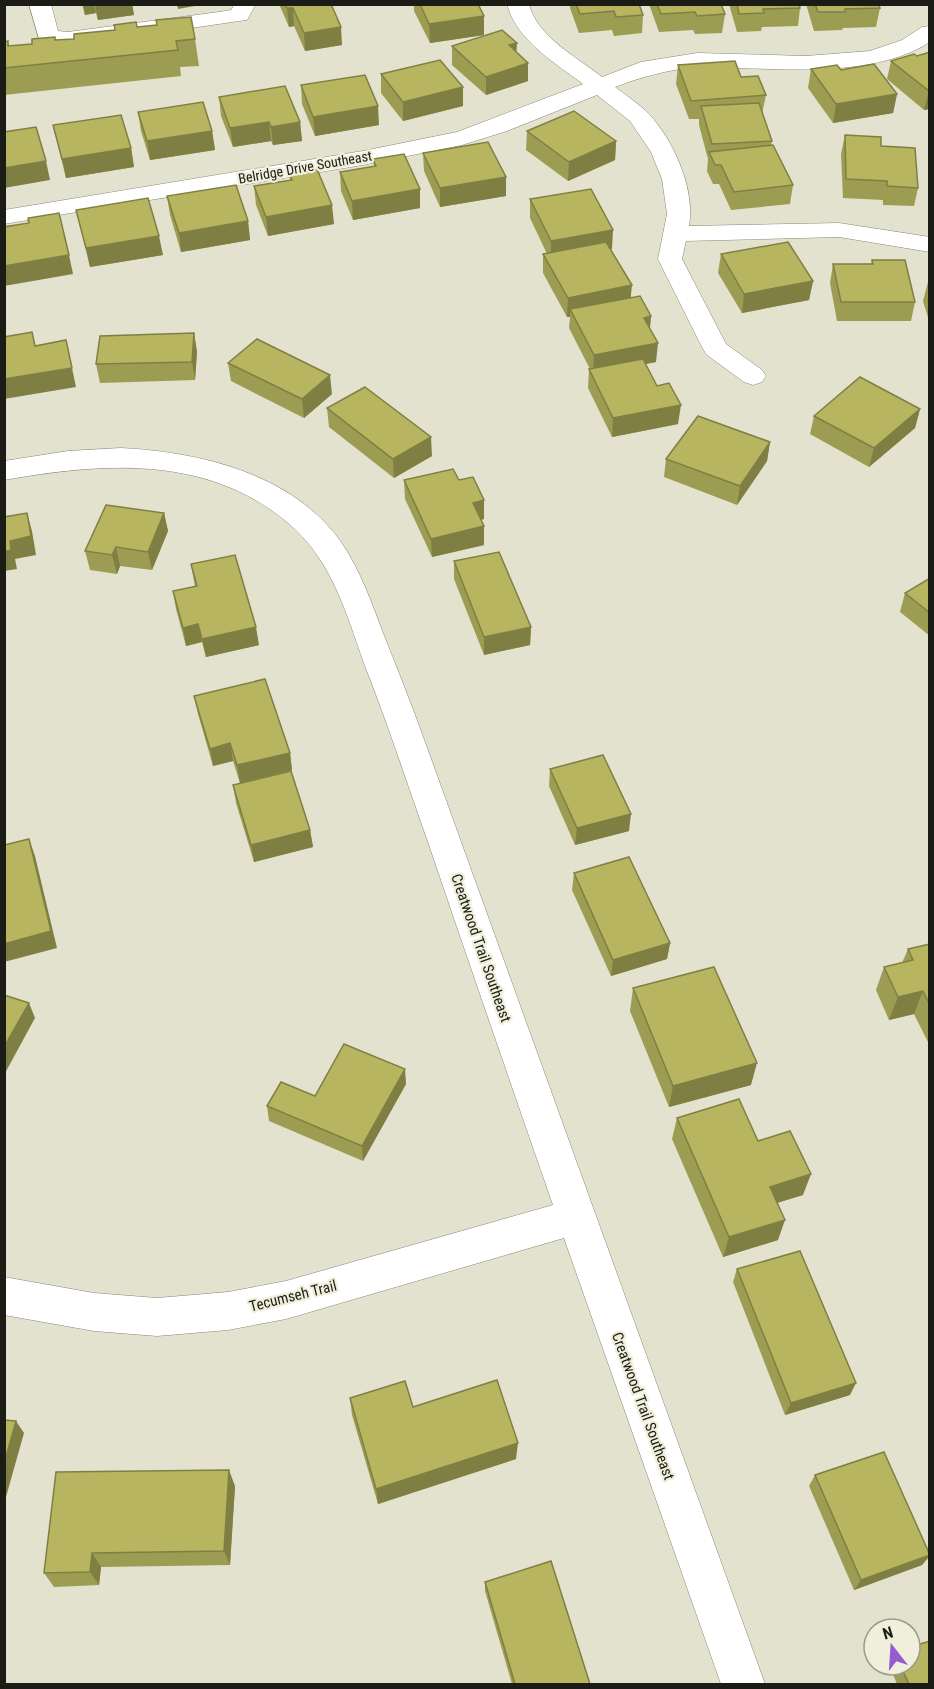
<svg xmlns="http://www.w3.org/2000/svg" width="934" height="1689" viewBox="0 0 934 1689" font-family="'Roboto Condensed',sans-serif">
	<rect width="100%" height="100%" fill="#e2e2cf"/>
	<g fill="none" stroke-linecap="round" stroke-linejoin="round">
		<defs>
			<g id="minor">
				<path d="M29 4H51L58 31 68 32 219 12 231 10 235 4H256L247 20 239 21 68 46 40 42Z"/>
				<path d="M507 4H529C537 37 577 57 602 77L641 62 697 53 806 56 870 51 902 40 922 27 930 26V42C878 75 800 70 741 68 726 67 710 65 695 67 667 70 641 77 615 87 625 95 636 102 645 110 672 136 696 189 689 226L839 223 930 237V252L839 237 686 241 682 259 726 344 762 370 766 376 762 382 753 385 744 382 707 355 703 349 658 259 667 214 662 179 651 152 630 121 597 95 507 131 462 145 363 165 4 224V210L363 151 457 132 583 84C555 63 516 40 507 4Z"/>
				<path d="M121 448C199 452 292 473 341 542 360 570 371 601 383 633 396 666 409 698 421 731L765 1684H721L564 1238 286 1319 228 1330 157 1336 94 1331 4 1315V1277L94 1293 157 1298 228 1292 286 1281 553 1205C511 1084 469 963 428 842 407 783 388 724 365 666 346 613 332 559 287 522 205 454 102 463 4 480V461L68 451Z"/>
			</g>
		</defs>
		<use href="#minor" stroke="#878776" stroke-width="1"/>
		<use href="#minor" fill="#fff" fill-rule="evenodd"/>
	</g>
	<g fill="#9d9c53">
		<path d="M82 4H132L134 15 98 20 96 13 85 15Z"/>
		<path d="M279 4H331L342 45 305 51 294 26 289 27Z"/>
		<path d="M414 4H478L484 35 430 43 414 11Z"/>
		<path d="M570 4H639L643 15 642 33 614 36 612 30 579 33 570 8Z"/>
		<path d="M649 4H721L725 14 722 33 695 34 693 30 659 32Z"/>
		<path d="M729 4H799L800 8 798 26 762 27 761 31 737 32Z"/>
		<path d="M806 4H878L880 8 876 27 843 28 842 30 814 31Z"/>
		<path d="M137 27 195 39 199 66 180 67 181 76 4 95V42L8 41 9 46 32 44 74 39Z"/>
		<path d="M452 46 517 52 528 81 486 95 452 65Z"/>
		<path d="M930 52V109L924 110 887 79 891 61 917 56Z"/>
		<path d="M678 65 741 77 766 95 762 114 772 141 771 145 793 185 790 204 731 210 719 184H713L707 171 708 159 699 125V119H689L676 84Z"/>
		<path d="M811 69 841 70 897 94 893 113 833 123 808 88Z"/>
		<path d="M381 74 463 106 403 121 381 93Z"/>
		<path d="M301 85 379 125 315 136 302 104Z"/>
		<path d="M219 97 300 122 302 141 273 145 271 141 233 147 221 116Z"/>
		<path d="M138 112 212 131 215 150 150 160 141 131Z"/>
		<path d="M53 125 131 148 134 167 66 178Z"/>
		<path d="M527 131 616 141 615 160 568 181 526 150Z"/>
		<path d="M845 135 881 146 918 188 914 206 883 205V200L843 198 841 154Z"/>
		<path d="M423 153 506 196 440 207 424 171Z"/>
		<path d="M373 159 420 189V208L353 220 341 191 340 172 374 166Z"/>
		<path d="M289 173 334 224 268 236 256 205 254 186 290 180Z"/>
		<path d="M167 196 248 221 250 240 181 252 170 215Z"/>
		<path d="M530 199 612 249H610L631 297 651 316 650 329 656 362 645 364 678 424 612 437 588 388 589 369H590L569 328 570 317H567L543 273V254H547L530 218Z"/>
		<path d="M76 210 163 255 90 267Z"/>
		<path d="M721 254 813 281 809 300 742 313 718 273Z"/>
		<path d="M872 260 915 302 911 321H837L830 283 833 264H871Z"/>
		<path d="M928 282H930V324L923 301Z"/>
		<path d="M194 333 197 352 195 380 100 383 96 364Z"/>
		<path d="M228 363 332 394 304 418 231 381Z"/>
		<path d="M327 408 432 456 394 478 329 427Z"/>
		<path d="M920 409 915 428 869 467 810 434 814 416Z"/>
		<path d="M770 442 767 461 737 505 664 477 666 459Z"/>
		<path d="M404 480H459L484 519 481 520 484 526V545L432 557 405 499Z"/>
		<path d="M164 513 168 531 152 570 120 566 117 574 90 570 85 551Z"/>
		<path d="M454 561 531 627 530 645 484 655 454 579Z"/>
		<path d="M191 564 259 645 206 657 202 642 186 646 176 609 173 591 195 587Z"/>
		<path d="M930 578V636L900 612 905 593Z"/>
		<path d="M194 696 290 753 292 770 240 783 233 761 213 766 198 714Z"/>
		<path d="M550 769 629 831 575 845 549 786Z"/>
		<path d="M233 785 310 830 313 847 254 862 236 803Z"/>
		<path d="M574 873 670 943 667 959 611 976 572 890Z"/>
		<path d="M930 944V1046L914 1014 889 1020 876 990 884 967 902 963 908 949Z"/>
		<path d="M633 988 751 1085 669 1107 630 1011Z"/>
		<path d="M406 1084 363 1161 269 1121 267 1106 315 1096Z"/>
		<path d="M677 1118 758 1141 803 1195 777 1203 778 1240 723 1257 672 1139Z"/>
		<path d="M737 1269 850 1395 785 1415 733 1282Z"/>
		<path d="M350 1398 413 1407 516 1459 378 1504 352 1415Z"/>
		<path d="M815 1475 930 1553V1556L922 1565 854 1590 809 1486Z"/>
		<path d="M235 1486 230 1565 101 1567 99 1585 54 1587 44 1573Z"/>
		<path d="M485 1582 590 1684H512L485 1591Z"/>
		<path d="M889 1665H910L930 1684H897Z"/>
	</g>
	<g fill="#807f43">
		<path d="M83 4H94L96 13 85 15Z"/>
		<path d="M95 4H132L134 15 98 20Z"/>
		<path d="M177 4H206L178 9Z"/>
		<path d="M287 8H293L294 26 289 27Z"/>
		<path d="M484 16V35L430 43 429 24Z"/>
		<path d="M341 27 342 45 305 51 304 33Z"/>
		<path d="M517 43 516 61 509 45Z"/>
		<path d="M528 63V81L486 95V77Z"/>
		<path d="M463 87V106L403 121V102Z"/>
		<path d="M930 91V109L924 110 929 91Z"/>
		<path d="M897 94 893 113 833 123 836 104Z"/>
		<path d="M378 106 379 125 315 136 313 117Z"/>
		<path d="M269 122 271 141 233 147 230 128Z"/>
		<path d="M300 122 302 141 273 145 271 127Z"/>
		<path d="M212 131 215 150 150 160 147 141Z"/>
		<path d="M616 141 615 160 568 181 569 162Z"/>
		<path d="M131 148 134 167 66 178 62 159Z"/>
		<path d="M46 161 50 180 4 188V168Z"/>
		<path d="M506 177V196L440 207V188Z"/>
		<path d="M420 189V208L353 220 352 201Z"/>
		<path d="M332 205 334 224 268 236 266 217Z"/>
		<path d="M248 221 250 240 181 252 179 233Z"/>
		<path d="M613 230 612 249 551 260V241Z"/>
		<path d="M159 236 163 255 90 267 86 248Z"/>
		<path d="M69 255 73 274 4 286V266Z"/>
		<path d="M813 281 809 300 742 313 744 294Z"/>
		<path d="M632 285 630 304 570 309V317H567L568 298Z"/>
		<path d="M651 316 649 335 644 318Z"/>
		<path d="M194 333 197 352 195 380 192 362Z"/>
		<path d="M66 340 76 387 4 399V379Z"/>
		<path d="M658 343 656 362 593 374 594 355Z"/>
		<path d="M330 375 332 394 304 418 302 399Z"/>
		<path d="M681 405 678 424 612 437 613 418Z"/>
		<path d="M920 409 915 428 869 467 874 448Z"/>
		<path d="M431 437 432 456 394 478 393 459Z"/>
		<path d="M770 442 767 461 737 505 740 486Z"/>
		<path d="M484 500V519L472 522 473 503Z"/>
		<path d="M27 513 32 531 36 555 15 559 17 569 4 571V552L10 541Z"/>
		<path d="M164 513 168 531 152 570 148 552Z"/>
		<path d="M484 526V545L432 557 431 539Z"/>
		<path d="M116 547 120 566 117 574 112 555Z"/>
		<path d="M198 624 202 642 186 646 183 628Z"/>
		<path d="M256 627 259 645 206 657 202 639Z"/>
		<path d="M531 627 530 645 484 655V637Z"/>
		<path d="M230 743 233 761 213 766 210 749Z"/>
		<path d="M290 753 292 770 240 783 237 765Z"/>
		<path d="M631 814 629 831 575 845 577 828Z"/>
		<path d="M310 830 313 847 254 862 251 845Z"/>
		<path d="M29 839 35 856 57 948 4 962V944Z"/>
		<path d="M670 943 667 959 611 976 613 960Z"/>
		<path d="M923 991 914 1014 889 1020 898 997Z"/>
		<path d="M29 1003 35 1018 4 1075V1047Z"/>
		<path d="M757 1063 751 1085 669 1107 673 1086Z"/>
		<path d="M405 1069 406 1084 363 1161 362 1146Z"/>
		<path d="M811 1174 803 1195 763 1207 770 1187Z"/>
		<path d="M785 1220 778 1240 723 1257 729 1237Z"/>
		<path d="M856 1383 850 1395 785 1415 791 1403Z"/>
		<path d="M16 1421 24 1433 4 1504V1464Z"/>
		<path d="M518 1443 516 1459 378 1504 376 1489Z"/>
		<path d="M229 1470 235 1486 230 1565 224 1551Z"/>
		<path d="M92 1553 101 1567 99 1585 90 1572Z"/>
		<path d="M930 1555 922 1565 854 1590 861 1580Z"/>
	</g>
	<g fill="#b7b560" stroke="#807f43" stroke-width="1.5">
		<path d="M285 4H331L341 27 304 33 293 8H287Z"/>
		<path d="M420 4H478L484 16 429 24Z"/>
		<path d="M576 4H639L643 15 616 17 614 11 580 14Z"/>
		<path d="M657 4H721L725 14 697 16 695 12 661 14Z"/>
		<path d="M737 4H799L800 8 763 9 764 13 739 14Z"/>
		<path d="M815 4H878L880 8 845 9V12H818Z"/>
		<path d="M191 17 195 39 176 41 178 50 4 68V42L8 41V46L32 44V39L55 37V40L74 39V34L115 30 114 25 136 22 137 27 157 25 156 20Z"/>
		<path d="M502 30 517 43 509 45 528 63 486 77 452 46Z"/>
		<path d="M930 52V91H929L891 61 914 54 917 56Z"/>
		<path d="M440 60 463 87 403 102 381 74Z"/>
		<path d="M735 61 741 77 758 76 766 95 691 101 678 65Z"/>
		<path d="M874 64 897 94 836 104 811 69 837 65 841 70Z"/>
		<path d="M365 75 378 106 313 117 301 85Z"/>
		<path d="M285 86 300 122 271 127 269 122 230 128 219 97Z"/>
		<path d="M203 102 212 131 147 141 138 112Z"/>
		<path d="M759 103 772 141 712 144 701 106Z"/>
		<path d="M574 111 616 141 569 162 527 131Z"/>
		<path d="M121 115 131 148 62 159 53 125Z"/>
		<path d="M36 127 46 161 4 168V132Z"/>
		<path d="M845 135 881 137V146L915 148 918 188 887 186V181L846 179Z"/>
		<path d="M488 142 506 177 440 188 423 153Z"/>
		<path d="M773 145 793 185 734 192 721 165H715L709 152Z"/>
		<path d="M404 154 420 189 352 201 340 172 376 166 373 159Z"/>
		<path d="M317 169 332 205 266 217 254 186 292 180 289 173Z"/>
		<path d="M236 185 248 221 179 233 167 196Z"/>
		<path d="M591 189 613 230 551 241 530 199Z"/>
		<path d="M148 198 159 236 86 248 76 210Z"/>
		<path d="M59 213 69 255 4 266V227L29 223 28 218Z"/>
		<path d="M606 242 632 285 568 298 543 254Z"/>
		<path d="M788 242 813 281 744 294 721 254Z"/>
		<path d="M872 260H905L915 302H841L833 264H873Z"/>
		<path d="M640 296 651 316 644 318 658 343 594 355 570 309Z"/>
		<path d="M32 332 35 346 66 340 72 368 4 379V337Z"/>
		<path d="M194 333 192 362 96 364 100 336Z"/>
		<path d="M257 339 330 375 302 399 228 363Z"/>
		<path d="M643 359 657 386 669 383 681 405 613 418 589 369Z"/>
		<path d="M860 377 920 409 874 448 814 416Z"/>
		<path d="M365 387 431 437 393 459 327 408Z"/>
		<path d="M698 416 770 442 740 486 666 459Z"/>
		<path d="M453 469 459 480 473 477 484 500 473 503 484 526 431 539 404 480Z"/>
		<path d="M106 505 164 513 148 552 116 547 112 555 85 551Z"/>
		<path d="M27 513 31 536 10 541 11 550 4 552V517Z"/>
		<path d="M499 552 531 627 484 637 454 561Z"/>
		<path d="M235 555 256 627 202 639 198 624 183 628 173 591 197 586 191 564Z"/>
		<path d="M930 578V613L905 593Z"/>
		<path d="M265 679 290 753 237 765 230 743 210 749 194 696Z"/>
		<path d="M603 755 631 814 577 828 550 769Z"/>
		<path d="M291 771 310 830 251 845 233 785Z"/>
		<path d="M29 839 51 931 4 944V845Z"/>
		<path d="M629 857 670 943 613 960 574 873Z"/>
		<path d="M930 944V1005L923 991 898 997 884 967 913 960 908 949Z"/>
		<path d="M714 967 757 1063 673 1086 633 988Z"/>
		<path d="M4 995 29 1003 4 1047Z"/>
		<path d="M344 1044 405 1069 362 1146 267 1106 281 1082 315 1096Z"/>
		<path d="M739 1099 758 1141 790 1131 811 1174 770 1187 785 1220 729 1237 677 1118Z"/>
		<path d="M800 1251 856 1383 791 1403 737 1269Z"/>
		<path d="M497 1380 518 1443 376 1489 350 1398 405 1381 413 1407Z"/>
		<path d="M4 1420 16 1421 4 1464Z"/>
		<path d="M884 1452 930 1555 861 1580 815 1475Z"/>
		<path d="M229 1470 224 1551 92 1553 90 1572 44 1573 56 1472Z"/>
		<path d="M551 1561 590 1684H515L485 1582Z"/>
		<path d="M930 1641V1684H909L900 1665H910V1647Z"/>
	</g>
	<g text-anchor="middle" stroke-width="4.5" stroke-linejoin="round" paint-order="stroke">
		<g font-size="14" fill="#1c1c16" stroke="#efefdc">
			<text transform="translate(305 167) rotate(-10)" y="5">Belridge Drive Southeast</text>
		</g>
		<g font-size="15" fill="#1c1c16" stroke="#efefdc">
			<text transform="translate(481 948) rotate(71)" y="5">Creatwood Trail Southeast</text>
			<text transform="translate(293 1296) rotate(-14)" y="5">Tecumseh Trail</text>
			<text transform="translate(643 1406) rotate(70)" y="5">Creatwood Trail Southeast</text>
		</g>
	</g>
	<rect width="934" height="1689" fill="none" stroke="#1c1c16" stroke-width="12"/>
	<g transform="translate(892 1647) rotate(343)"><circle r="28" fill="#efefdc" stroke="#9b9b8d" stroke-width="1.5"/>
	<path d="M0-4.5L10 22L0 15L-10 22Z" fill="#985ad0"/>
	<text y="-9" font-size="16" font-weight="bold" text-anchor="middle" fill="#1c1c16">N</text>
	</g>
</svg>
